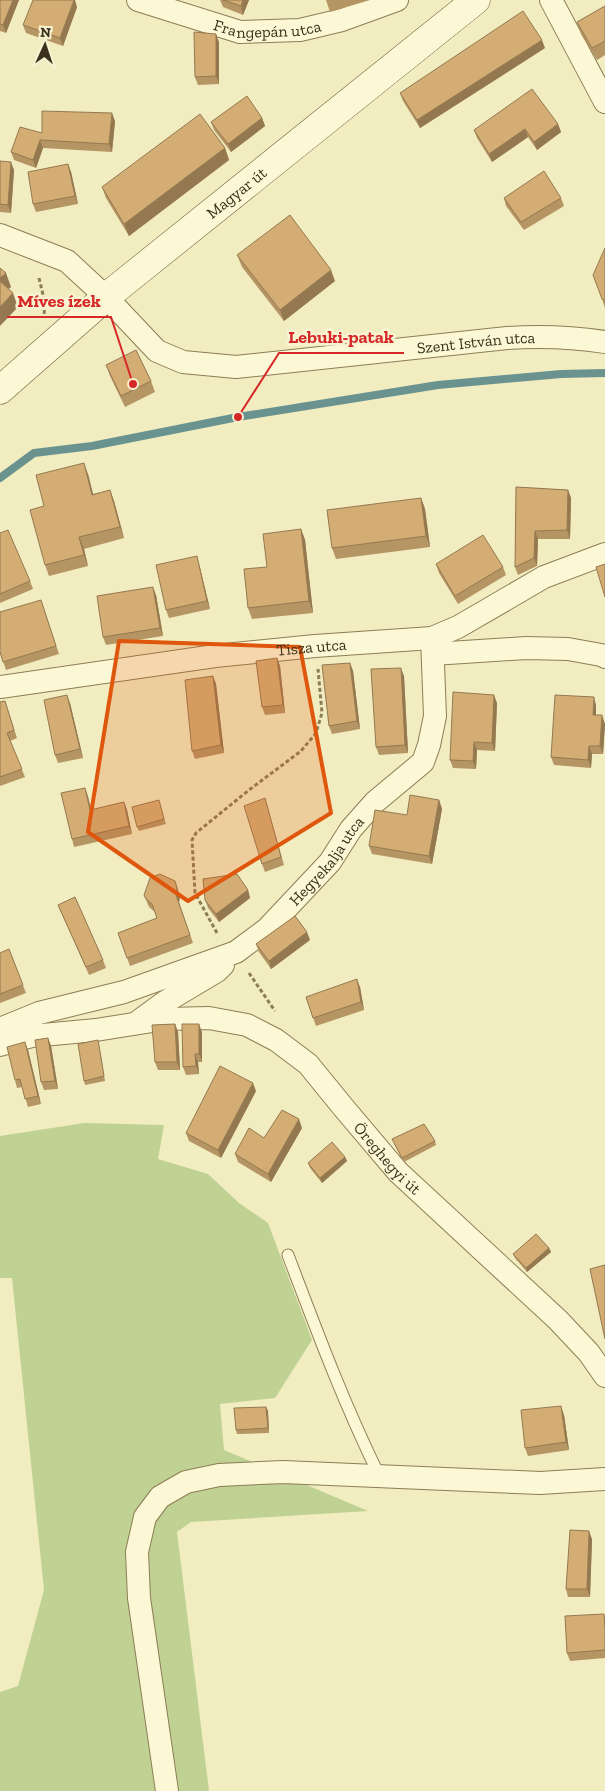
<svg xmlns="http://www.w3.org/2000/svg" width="605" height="1791" viewBox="0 0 605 1791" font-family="'Zilla Slab',serif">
	<rect width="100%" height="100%" fill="#f2ecc1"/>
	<path fill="#bfd193" d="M84 1123 164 1125 158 1159 208 1174 239 1203 268 1223 312 1340 275 1398 220 1404 224 1450 368 1511 191 1522 177 1532 209 1791H0V1692L18 1686 44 1590 12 1278H0V1136Z"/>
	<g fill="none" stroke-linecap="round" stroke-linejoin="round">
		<path stroke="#6a9390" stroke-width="8" d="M0 478 34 453 92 446 238 417 438 385 561 374 605 373"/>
		<defs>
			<path id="lane" d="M288 1255C316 1329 344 1404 379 1475"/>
			<g id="street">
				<path id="s1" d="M138 0 240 32 300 30 342 20 397 0"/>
				<path d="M551 0 605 102"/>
				<path id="s2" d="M0 235 67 261 106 297 157 351 183 362 236 367 507 338C540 336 572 337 605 342"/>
				<path d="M433 654 526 648 568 649 601 655 605 657"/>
				<path id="s3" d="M0 687 215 656 315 646 432 638 458 627 544 577 605 554"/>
				<path d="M139 1021 165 1002 217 971 223 965"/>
				<path id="s4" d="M0 1029 39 1013 124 992 236 952 267 929 330 862 351 829 375 802 423 762 429 745 435 716 432 638"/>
				<path id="s5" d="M0 1045 32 1036 96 1030 165 1019 209 1018 247 1025 276 1040 308 1064 343 1107 398 1172 558 1320 589 1353 605 1376"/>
				<path d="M167 1791 139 1598 137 1552 145 1517 160 1497 186 1482 219 1475 283 1472 540 1483 605 1479"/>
			</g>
			<g id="secondary">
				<path id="s6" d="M0 390 106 297 476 0"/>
			</g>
		</defs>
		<use href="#lane" stroke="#8d7d56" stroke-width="13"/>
		<use href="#street" stroke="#8d7d56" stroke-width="24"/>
		<use href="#secondary" stroke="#6f5e3a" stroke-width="29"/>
		<g stroke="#8d7d56" stroke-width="3" stroke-dasharray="4 2.5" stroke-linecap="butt">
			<path d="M39 278 45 303 44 315"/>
			<path d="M217 933 195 893 192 840 196 833 249 790 301 751 316 733 322 713 318 669"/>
			<path d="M249 973 275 1011"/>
		</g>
		<use href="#lane" stroke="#fcf7d5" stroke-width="11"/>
		<use href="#street" stroke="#fcf7d5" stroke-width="22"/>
		<use href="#secondary" stroke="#fcf7d5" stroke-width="28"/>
	</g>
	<g fill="#b59563">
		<path d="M0 0H19L6 33 0 31Z"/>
		<path d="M220 0H249L243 15 223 7Z"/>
		<path d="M326 0H370L330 12Z"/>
		<path d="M605 6V55L597 60 581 34 577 22Z"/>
		<path d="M77 7 63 46 26 33 23 25Z"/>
		<path d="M219 42V84L198 85 195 77Z"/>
		<path d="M545 48 420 128 403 101 400 93Z"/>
		<path d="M262 118 265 126 231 152 214 130 211 122Z"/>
		<path d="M115 121 112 152 43 148 36 168 14 160 11 152 42 133Z"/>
		<path d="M558 124 561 132 537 150 528 137 492 162 477 138 474 130Z"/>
		<path d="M225 148 229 160 129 236 106 198 102 187Z"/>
		<path d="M0 161 14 170 11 213 0 212Z"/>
		<path d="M68 164 71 172 78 204 36 212 33 204Z"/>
		<path d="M504 198H561L564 206 524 230 506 206Z"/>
		<path d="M605 248V308L602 299Z"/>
		<path d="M237 255 335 281 284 321 242 267Z"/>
		<path d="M106 365 151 381 155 392 125 407 110 376Z"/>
		<path d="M88 474 93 494 110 490 114 501 124 538 84 549 88 566 49 576 45 565 44 506Z"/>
		<path d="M516 487 568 490 571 498 570 539H538L537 566 518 575 515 567Z"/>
		<path d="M421 498 425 509 430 547 336 559 332 548Z"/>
		<path d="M301 529 305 540 313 613 252 619 248 608 267 567Z"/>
		<path d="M0 533 30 581 33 589 0 603Z"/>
		<path d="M199 564 210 609 169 618 166 610Z"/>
		<path d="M436 564 503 567 506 575 458 604 439 573Z"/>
		<path d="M156 595 163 636 106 645 103 637Z"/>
		<path d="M41 600 59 654 6 670 0 652Z"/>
		<path d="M277 658 280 666 285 713 265 715 262 707Z"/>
		<path d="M350 663 353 671 360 729 332 734 329 726Z"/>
		<path d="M213 676 216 684 224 753 195 759 192 751Z"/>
		<path d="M404 676 408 753 379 755 376 747Z"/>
		<path d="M5 701 17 738 10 741 25 777 0 786V702Z"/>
		<path d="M70 703 83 758 58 763 55 755Z"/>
		<path d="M497 703 495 751 477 750 476 769 453 768 450 760Z"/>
		<path d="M596 705V715L605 724 603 754H592L591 768 554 765 551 757Z"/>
		<path d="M85 788 91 810 124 802 127 810 132 834 74 847 72 839Z"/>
		<path d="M265 798 284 865 265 872 262 864Z"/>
		<path d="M439 800 442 809 432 864 372 854 369 846 407 815Z"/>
		<path d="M160 804 166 824 139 831 137 827Z"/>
		<path d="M248 890 250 898 219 922 208 908 205 900Z"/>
		<path d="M144 895 180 896 179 903 193 943 130 966 118 933 157 918 155 912 149 907Z"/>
		<path d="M58 905 103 960 106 968 89 975Z"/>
		<path d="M310 940 271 969 259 952 256 944Z"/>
		<path d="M9 949 26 993 0 1003V953Z"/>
		<path d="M360 987 364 1010 316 1026 306 997Z"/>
		<path d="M175 1024 178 1032 180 1070H158L155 1062Z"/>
		<path d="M202 1032V1062H198L199 1074 186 1075 183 1067Z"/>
		<path d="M48 1038 51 1046 58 1089 44 1090 41 1082Z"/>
		<path d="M99 1044 105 1081 85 1085 84 1081Z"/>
		<path d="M28 1050 41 1104 28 1107 22 1087 17 1088 15 1080Z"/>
		<path d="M256 1091 221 1158 189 1141 186 1133Z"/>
		<path d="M302 1128 271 1182 238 1162 235 1154 264 1138Z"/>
		<path d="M392 1139 435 1141 436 1145 404 1162Z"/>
		<path d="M345 1157 347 1161 322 1183 310 1168 308 1163Z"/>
		<path d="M549 1248 551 1252 527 1272 515 1258 513 1254Z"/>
		<path d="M266 1407 268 1411 269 1433 237 1434 236 1430Z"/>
		<path d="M564 1415 569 1450 528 1456 525 1448Z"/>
		<path d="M592 1539 590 1597H568L566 1589Z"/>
		<path d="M604 1614 605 1618V1658L570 1661 567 1653Z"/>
	</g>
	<g fill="#947950">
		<path d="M13 0H19L6 33 3 25Z"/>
		<path d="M74 0H75L77 7 63 46 60 38Z"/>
		<path d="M243 0H249L243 15 241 6Z"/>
		<path d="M216 34 219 42V84L216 76Z"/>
		<path d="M542 40 545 48 420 128 417 120Z"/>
		<path d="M112 113 115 121 112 152 109 144Z"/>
		<path d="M262 118 265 126 231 152 228 144Z"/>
		<path d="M558 124 561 132 537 150 534 142Z"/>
		<path d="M525 129 528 137 492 162 489 154Z"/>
		<path d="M40 140 43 148 36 168 33 160Z"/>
		<path d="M225 148 229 160 129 236 124 224Z"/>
		<path d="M11 162 14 170 11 213 8 205Z"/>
		<path d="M68 164 71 172 78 204 75 196Z"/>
		<path d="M331 270 335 281 284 321 280 310Z"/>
		<path d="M6 273 11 287 4 293 0 283V278Z"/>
		<path d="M13 293 18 307 0 326V307Z"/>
		<path d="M84 463 88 474 96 506 92 495Z"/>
		<path d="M110 490 114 501 124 538 120 527Z"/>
		<path d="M568 490 571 498 570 539 567 530Z"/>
		<path d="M421 498 425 509 430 547 426 536Z"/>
		<path d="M301 529 305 540 313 613 309 601Z"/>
		<path d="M535 531 538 539 537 566 534 558Z"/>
		<path d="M79 537 84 549 88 566 84 555Z"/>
		<path d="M197 556 199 564 210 609 207 601Z"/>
		<path d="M153 587 156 595 163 636 160 628Z"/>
		<path d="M277 658 280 666 285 713 283 705Z"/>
		<path d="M350 663 353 671 360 729 357 721Z"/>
		<path d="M401 668 404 676 408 753 405 745Z"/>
		<path d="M213 676 216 684 224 753 221 745Z"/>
		<path d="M67 695 70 703 83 758 80 749Z"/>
		<path d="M494 695 497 703 495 751 492 743Z"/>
		<path d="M594 697 596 705V723L593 715Z"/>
		<path d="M602 715 605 724 603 754 600 746Z"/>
		<path d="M474 742 477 750 476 769 473 761Z"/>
		<path d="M589 746 592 754 591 768 588 760Z"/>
		<path d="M85 788 88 796 93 818 90 810Z"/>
		<path d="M439 800 442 809 432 864 429 856Z"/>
		<path d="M124 802 127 810 132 834 129 826Z"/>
		<path d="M175 881 180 896 179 903 193 943 176 895Z"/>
		<path d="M248 890 250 898 219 922 216 914Z"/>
		<path d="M307 932 310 940 271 969 269 961Z"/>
		<path d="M357 979 360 987 364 1010 361 1002Z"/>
		<path d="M175 1024 178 1032 180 1070 177 1062Z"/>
		<path d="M199 1024 202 1032V1062L199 1054Z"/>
		<path d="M48 1038 51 1046 58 1089 55 1081Z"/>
		<path d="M25 1042 28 1050 41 1104 38 1096Z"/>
		<path d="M195 1054 198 1062 199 1074 196 1066Z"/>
		<path d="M253 1083 256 1091 221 1158 218 1150Z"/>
		<path d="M299 1119 302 1128 271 1182 268 1174Z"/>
		<path d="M345 1157 347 1161 322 1183 320 1178Z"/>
		<path d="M549 1248 551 1252 527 1272 526 1268Z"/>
		<path d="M561 1406 564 1415 569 1450 566 1442Z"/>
		<path d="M266 1407 268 1411 269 1433 268 1428Z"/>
		<path d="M589 1531 592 1539 590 1597 587 1589Z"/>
	</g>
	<g fill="#d3ad73" stroke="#947950">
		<path d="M0 0H13L3 25 0 24Z"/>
		<path d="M33 0H74L60 38 23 25Z"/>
		<path d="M223 0H243L241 6Z"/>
		<path d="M605 6V41L592 48 577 22Z"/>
		<path d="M523 11 542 40 417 120 400 93Z"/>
		<path d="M194 32 216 34V76L195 77Z"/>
		<path d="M532 89 558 124 534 142 525 129 489 154 474 130Z"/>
		<path d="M247 96 262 118 228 144 211 122Z"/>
		<path d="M42 111 112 113 109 144 40 140 33 160 11 152 20 127 42 133Z"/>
		<path d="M200 114 225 148 124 224 102 187Z"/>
		<path d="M0 161 11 162 8 205 0 204Z"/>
		<path d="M68 164 75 196 33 204 28 172Z"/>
		<path d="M544 171 561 198 521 222 504 198Z"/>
		<path d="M290 215 331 270 280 310 237 255Z"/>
		<path d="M605 248V300L602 299 593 275Z"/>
		<path d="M0 268 6 273 0 278Z"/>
		<path d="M0 281 13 293 0 307Z"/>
		<path d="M136 350 151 381 121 396 106 365Z"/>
		<path d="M84 463 92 495 110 490 120 527 79 537 84 555 45 565 30 510 44 506 36 475Z"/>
		<path d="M516 487 568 490 567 530 535 531 534 558 515 567Z"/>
		<path d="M421 498 426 536 332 548 327 510Z"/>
		<path d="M301 529 309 601 248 608 244 569 267 567 263 534Z"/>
		<path d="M8 530 30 581 0 594V533Z"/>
		<path d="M483 535 503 567 455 596 436 564Z"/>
		<path d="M197 556 207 601 166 610 156 565Z"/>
		<path d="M605 564V597L596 567Z"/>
		<path d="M153 587 160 628 103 637 97 596Z"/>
		<path d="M41 600 56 646 3 662 0 652V612Z"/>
		<path d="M277 658 283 705 262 707 256 661Z"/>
		<path d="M350 663 357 721 329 726 322 665Z"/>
		<path d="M401 668 405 745 376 747 371 669Z"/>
		<path d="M213 676 221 745 192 751 185 680Z"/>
		<path d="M453 692 494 695 492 743 474 742 473 761 450 760Z"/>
		<path d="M67 695 80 749 55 755 44 700Z"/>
		<path d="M555 695 594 697 593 715H602L600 746H589L588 760 551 757Z"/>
		<path d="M5 701 14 730 7 733 22 769 0 777V702Z"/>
		<path d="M85 788 90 810 124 802 129 826 72 839 61 793Z"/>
		<path d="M410 795 439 800 429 856 369 846 375 810 407 815Z"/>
		<path d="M265 798 281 857 262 864 244 806Z"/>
		<path d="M159 800 164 819 137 827 132 807Z"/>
		<path d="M160 874 175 881 177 888 176 895 190 935 127 958 118 933 157 918 152 904 146 899 144 895 150 878Z"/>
		<path d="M237 874 248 890 216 914 205 900 203 879Z"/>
		<path d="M75 897 103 960 86 967 58 905Z"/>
		<path d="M295 916 307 932 269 961 256 944Z"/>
		<path d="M9 949 23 985 0 994V953Z"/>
		<path d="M357 979 361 1002 313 1018 306 997Z"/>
		<path d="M175 1024 177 1062H155L152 1025Z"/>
		<path d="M182 1024H199V1054H195L196 1066 183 1067Z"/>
		<path d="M48 1038 55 1081 41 1082 35 1040Z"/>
		<path d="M98 1040 104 1076 84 1081 78 1044Z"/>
		<path d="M25 1042 38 1096 25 1099 20 1079 15 1080 7 1047Z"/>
		<path d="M220 1066 253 1083 218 1150 186 1133Z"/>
		<path d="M282 1110 299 1119 268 1174 235 1154 249 1128 264 1138Z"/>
		<path d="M424 1124 435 1141 402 1158 392 1139Z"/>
		<path d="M332 1142 345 1157 320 1178 308 1163Z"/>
		<path d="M536 1234 549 1248 526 1268 513 1254Z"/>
		<path d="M605 1265V1339L590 1269Z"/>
		<path d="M561 1406 566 1442 525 1448 521 1410Z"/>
		<path d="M266 1407 268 1428 236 1430 234 1408Z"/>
		<path d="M570 1530 589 1531 587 1589H566Z"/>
		<path d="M604 1614 605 1629V1650L567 1653 565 1616Z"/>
	</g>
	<path fill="#df570d" fill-opacity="0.2" stroke="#df570d" stroke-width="4" stroke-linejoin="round" d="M119 641 300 647 331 813 188 901 88 832Z"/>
	<g text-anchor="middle" stroke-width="5" stroke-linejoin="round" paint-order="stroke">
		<g font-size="16" fill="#3b311c" stroke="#f8f4d1">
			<text dy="6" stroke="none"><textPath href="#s1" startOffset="134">Frangepán utca</textPath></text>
			<text dy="6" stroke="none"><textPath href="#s6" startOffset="308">Magyar út</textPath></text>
			<text dy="6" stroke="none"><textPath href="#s2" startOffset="522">Szent István utca</textPath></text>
			<text dy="6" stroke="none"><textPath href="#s3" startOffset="314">Tisza utca</textPath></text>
			<text dy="6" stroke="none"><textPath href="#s4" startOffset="378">Hegyekalja utca</textPath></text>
			<text dy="6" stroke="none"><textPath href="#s5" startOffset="446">Öreghegyi út</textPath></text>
		</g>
	</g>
	<path fill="none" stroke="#d62828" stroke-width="2" d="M133 384L111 317H7M238 417L279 353H404"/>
	<g fill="#d62828" stroke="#f8f4d1" stroke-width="2">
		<circle cx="133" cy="384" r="5"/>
		<circle cx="238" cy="417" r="5"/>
	</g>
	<g font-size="18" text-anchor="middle" font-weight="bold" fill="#d62828" stroke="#f8f4d1" stroke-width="5" stroke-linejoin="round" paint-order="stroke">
		<text x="59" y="307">Míves ízek</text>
		<text x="341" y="343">Lebuki-patak</text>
	</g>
	<g transform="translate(45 45) rotate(3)" stroke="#f8f4d1" stroke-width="4" paint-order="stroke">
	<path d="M0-4L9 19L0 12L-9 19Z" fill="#3b311c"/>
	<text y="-8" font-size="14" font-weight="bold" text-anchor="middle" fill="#3b311c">N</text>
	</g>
</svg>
